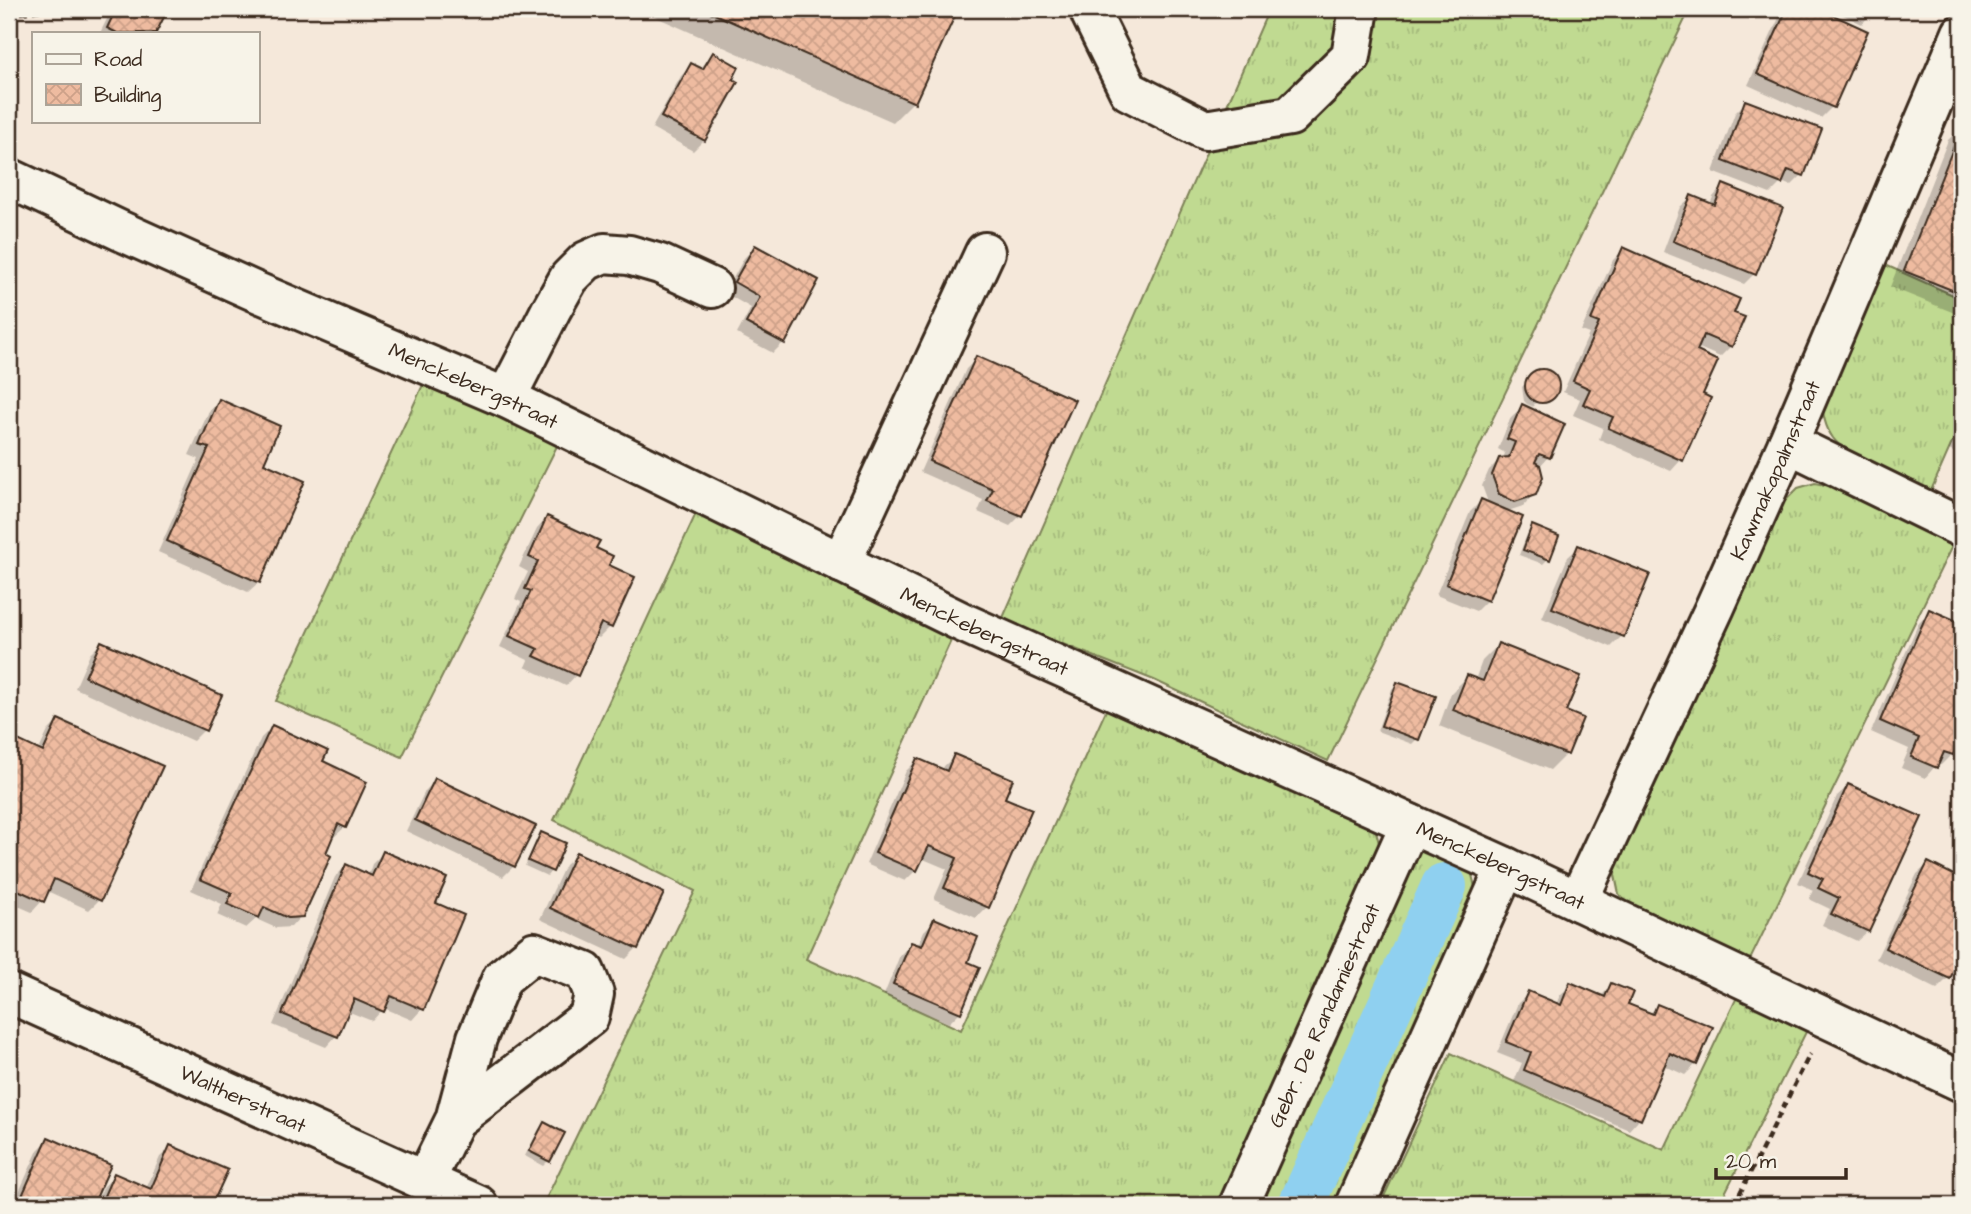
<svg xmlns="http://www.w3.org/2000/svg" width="1971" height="1214" viewBox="0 0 1971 1214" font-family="'Architects Daughter',sans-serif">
	<defs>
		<pattern id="grass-tufts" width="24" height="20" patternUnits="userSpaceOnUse" patternTransform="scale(1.75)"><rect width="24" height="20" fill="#c0da91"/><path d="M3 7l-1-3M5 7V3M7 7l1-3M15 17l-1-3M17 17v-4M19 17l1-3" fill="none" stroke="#a6bb7d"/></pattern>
		<pattern id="building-cross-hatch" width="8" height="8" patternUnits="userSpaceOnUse" patternTransform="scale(1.75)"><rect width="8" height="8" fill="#eebba0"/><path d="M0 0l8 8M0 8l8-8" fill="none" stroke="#cda189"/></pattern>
	</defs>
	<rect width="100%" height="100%" fill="#f5e8da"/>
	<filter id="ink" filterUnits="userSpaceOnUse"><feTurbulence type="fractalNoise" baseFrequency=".0143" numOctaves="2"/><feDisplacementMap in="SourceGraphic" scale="14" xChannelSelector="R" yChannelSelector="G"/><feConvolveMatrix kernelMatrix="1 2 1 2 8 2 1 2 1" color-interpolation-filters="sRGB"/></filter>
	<g filter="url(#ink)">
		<g fill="url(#grass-tufts)" stroke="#7e8258" stroke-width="2">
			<path d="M1269 9H1690L1328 761 1154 680 1002 620Z"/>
			<path d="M1883 264 1962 299V420L1930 493C1905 481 1849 459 1833 438 1825 427 1823 415 1822 401Z"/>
			<path d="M428 374 560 440 402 757 276 701Z"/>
			<path d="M1815 483 1839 488 1952 546 1747 966 1635 912 1619 894 1615 875 1616 857 1779 507 1798 488Z"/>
			<path d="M699 507 954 634 806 959 961 1030 1112 697 1374 824 1380 847 1221 1205H543L695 891 554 820Z"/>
			<path d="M1418 851H1434L1470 867 1477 895 1338 1205H1254Z"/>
			<path d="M1737 997 1807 1030 1719 1205H1380L1451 1053 1664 1150Z"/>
		</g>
		<g fill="#0003">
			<path d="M97 9H166L154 33H100L109 15Z"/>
			<path d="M638 9H956L913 102 893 122Z"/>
			<path d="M1783 9H1815L1866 32 1832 107 1821 118 1748 85Z"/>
			<path d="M1831 9H1875L1862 24Z"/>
			<path d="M713 54 704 140 693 151 652 128 681 76 692 65 700 69Z"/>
			<path d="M1746 102 1802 175 1791 186 1782 182 1770 194 1713 172 1735 113Z"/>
			<path d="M1962 111V316L1890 287 1948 140 1962 127 1957 125Z"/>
			<path d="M1723 186 1754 274 1744 284 1663 252 1680 207 1691 197 1710 204 1713 197Z"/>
			<path d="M755 247 783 343 773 353 737 334 751 308 725 293 744 258Z"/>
			<path d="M1624 249 1732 314 1731 346 1720 357 1697 347 1695 352 1700 395 1681 460 1671 471 1599 439 1603 428 1573 415 1580 399 1563 392 1589 334 1581 331 1613 260Z"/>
			<path d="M977 358 1021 515 1010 526 978 512 983 500 920 472 966 369Z"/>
			<path d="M1545 371 1553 376 1557 385 1555 394 1552 398 1533 404 1534 407 1527 404 1524 401 1522 387 1535 373Z"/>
			<path d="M219 401 259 582 248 592 158 552 199 459 189 455 209 411Z"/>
			<path d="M1522 407 1548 457 1539 467 1534 494 1523 506 1505 512 1487 600 1476 611 1436 595 1470 512 1481 501 1489 505 1482 486 1489 470 1500 459H1503L1505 453 1498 449 1511 417Z"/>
			<path d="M1962 420V456L1949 450Z"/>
			<path d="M547 518 594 549 607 566 610 627 599 638 594 635 576 675 566 686 525 667 528 660 500 647 521 602 515 599 528 572 519 567 537 529Z"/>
			<path d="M1533 527 1548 559 1543 564 1519 555 1528 532Z"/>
			<path d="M1579 547 1648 575 1622 636 1611 647 1542 618 1568 557Z"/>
			<path d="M1930 611 1962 625V730L1952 754 1941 765 1937 764 1925 778 1901 768 1909 749 1871 732 1919 622Z"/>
			<path d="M101 643 204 730 193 741 75 688 90 654Z"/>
			<path d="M1498 645 1566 754 1550 770 1439 726 1451 693 1467 677 1475 680 1482 661Z"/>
			<path d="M1397 684 1417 739 1412 744 1377 731 1392 689Z"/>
			<path d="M58 721 99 900 89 910 47 891 42 901 32 912 9 902V748L16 741 38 752 48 731Z"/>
			<path d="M272 727 320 761 345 827 334 837 331 836 302 915 291 927 276 928 256 919 246 928 217 915 222 904 191 890 261 738Z"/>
			<path d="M955 756 1003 798 987 907 976 918 934 899 947 869 921 858 916 870 905 881 866 864 906 771 917 760 942 771 944 766Z"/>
			<path d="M1962 765V789L1953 785Z"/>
			<path d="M436 780 514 866 503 877 406 831 425 791Z"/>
			<path d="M1848 786 1868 931 1857 941 1822 925 1830 909 1809 899 1813 890 1798 883 1837 796Z"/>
			<path d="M542 835 551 871 547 876 525 866 537 839Z"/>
			<path d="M383 853 434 903 422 1009 412 1020 384 1008 372 1021 347 1011 336 1036 326 1047 273 1025 335 877 346 866 368 876 372 864Z"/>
			<path d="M576 855 637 948 626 959 540 919 565 865Z"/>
			<path d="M1928 864 1962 881V949L1948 978 1937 989 1876 959 1917 874Z"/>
			<path d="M935 920 960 1012 949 1023 884 995 900 955 911 944 917 947 924 931Z"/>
			<path d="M1571 985 1601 996 1612 985 1626 1005 1649 1014 1658 1006 1711 1028 1696 1064 1685 1075 1663 1065 1639 1119 1629 1130 1514 1081 1522 1063 1497 1053 1518 1003 1529 993 1556 1005 1560 995Z"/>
			<path d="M544 1124 548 1161 543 1166 525 1156 539 1129Z"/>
			<path d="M49 1139 108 1165 91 1205H13L38 1150Z"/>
			<path d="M171 1147 225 1171 211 1205H95L104 1186 115 1176 146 1189 160 1157Z"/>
		</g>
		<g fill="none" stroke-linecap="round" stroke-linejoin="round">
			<path stroke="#8fd0f0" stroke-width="46" d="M1301 1205 1444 886"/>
		</g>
		<g fill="url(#building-cross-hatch)" stroke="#3b2a1e" stroke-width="2">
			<path d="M116 9H168L156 33H117L107 28Z"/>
			<path d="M703 9H958L915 103Z"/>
			<path d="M1787 9H1820L1868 31 1834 108 1757 74Z"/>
			<path d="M713 52 739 67 733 79 738 82 705 141 661 117 691 63 703 69Z"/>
			<path d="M1745 100 1822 129 1804 176 1788 170 1782 184 1723 161Z"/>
			<path d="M1962 126V294L1904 271Z"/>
			<path d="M1723 184 1783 208 1756 275 1673 241 1691 195 1715 205Z"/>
			<path d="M755 245 819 280 785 344 746 323 760 297 734 282Z"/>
			<path d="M1623 247 1740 299 1734 313 1745 317 1732 347 1704 335 1697 351 1718 361 1703 394 1711 398 1683 461 1608 428 1613 417 1583 404 1590 389 1573 381 1599 323 1591 320Z"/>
			<path d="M976 356 1075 400 1022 516 987 501 993 489 929 461Z"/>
			<circle cx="1542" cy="386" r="17"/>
			<path d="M219 399 280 426 264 463 305 481 260 583 167 541 209 448 199 445Z"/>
			<path d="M1522 404 1565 424 1550 458 1539 454 1535 462 1540 465 1543 477 1536 495 1515 502 1499 494 1492 475 1499 458 1509 457 1515 442 1507 439Z"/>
			<path d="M1481 499 1523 517 1488 601 1446 584Z"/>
			<path d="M547 516 600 541 596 548 613 556 609 565 635 577 612 628 601 623 578 676 534 656 538 649 509 636 531 591 525 589 538 561 529 557Z"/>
			<path d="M1532 525 1559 536 1550 560 1523 550Z"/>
			<path d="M1578 545 1650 574 1624 637 1552 608Z"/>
			<path d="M1929 609 1962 623V734L1953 755 1944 752 1937 768 1911 757 1919 738 1880 721Z"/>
			<path d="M101 641 222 695 206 731 85 677Z"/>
			<path d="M1498 643 1581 676 1566 711 1583 718 1568 755 1453 710 1467 675 1483 681Z"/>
			<path d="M1397 682 1436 696 1419 740 1381 726Z"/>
			<path d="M58 719 163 766 101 901 54 879 44 902 9 886V754L16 739 43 752Z"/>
			<path d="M272 725 328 751 323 761 367 782 346 828 338 824 326 853 331 856 303 917 288 918 264 907 259 918 227 904 232 893 200 879Z"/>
			<path d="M954 754 1013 779 1005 798 1032 809 989 908 944 888 957 858 929 846 917 871 875 853 917 758 947 771Z"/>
			<path d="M435 778 536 826 515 867 415 820Z"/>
			<path d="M1848 784 1922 817 1869 932 1831 914 1839 898 1818 888 1823 879 1808 872Z"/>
			<path d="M541 832 566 843 553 872 528 861Z"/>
			<path d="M383 851 447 878 436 903 464 915 424 1010 391 996 384 1012 354 999 338 1037 282 1014 346 864 372 876Z"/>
			<path d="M576 852 664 893 638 949 550 908Z"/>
			<path d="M1928 862 1962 879V953L1950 979 1885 948Z"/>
			<path d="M934 918 978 937 968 962 980 967 961 1013 893 984 911 942 922 946Z"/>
			<path d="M1570 982 1605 997 1611 983 1633 992 1628 1004 1653 1014 1657 1004 1713 1027 1697 1065 1670 1053 1641 1120 1524 1070 1531 1052 1506 1042 1528 991 1561 1005Z"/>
			<path d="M544 1122 565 1133 550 1162 529 1151Z"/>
			<path d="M48 1137 111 1165 93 1205H18Z"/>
			<path d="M170 1145 228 1170 212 1205H100L114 1173 151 1189Z"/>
		</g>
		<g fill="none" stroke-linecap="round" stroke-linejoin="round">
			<defs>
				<g id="minor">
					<path d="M1092 9 1091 14 1129 91 1205 130 1290 116 1351 56 1359 9"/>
					<path id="s1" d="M9 178 121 231 252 290 506 398 964 623 1506 867 1962 1082"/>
					<path d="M506 398 551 310 569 278 586 261 604 253 629 255 660 264 712 288"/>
					<path d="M1788 443 1962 528"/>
					<path d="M841 563 985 252"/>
					<path id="s2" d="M1578 901 1715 607 1788 443 1962 33"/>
					<path id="s3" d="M9 993 478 1205"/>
					<path d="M425 1181 455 1120 477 1038 502 978 534 952 585 972 594 994 589 1017 455 1120"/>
					<path id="s4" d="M1239 1205 1410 824"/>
					<path d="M1355 1205 1506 867"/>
				</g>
			</defs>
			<use href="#minor" stroke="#3b2a1e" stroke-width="44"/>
			<g stroke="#3b2a1e" stroke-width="4.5" stroke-dasharray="7 5" stroke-linecap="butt">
				<path d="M9 15 47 9"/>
				<path d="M1734 1205 1810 1054"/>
			</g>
			<use href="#minor" stroke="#f7f3e8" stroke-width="38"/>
		</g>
	</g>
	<g text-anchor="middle" stroke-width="5" stroke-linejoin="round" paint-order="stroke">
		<g font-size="21" fill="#3b2a1e" stroke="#f7f3e8">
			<text dy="7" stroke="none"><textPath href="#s1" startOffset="509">Menckebergstraat</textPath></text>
			<text dy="7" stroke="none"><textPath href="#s2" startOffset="474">Kawmakapalmstraat</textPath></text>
			<text dy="7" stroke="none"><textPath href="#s1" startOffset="1076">Menckebergstraat</textPath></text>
			<text dy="7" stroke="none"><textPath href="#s1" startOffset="1643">Menckebergstraat</textPath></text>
			<text dy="7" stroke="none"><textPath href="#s4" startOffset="208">Gebr. De Randamiestraat</textPath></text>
			<text dy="7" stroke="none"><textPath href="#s3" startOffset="257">Waltherstraat</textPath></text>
		</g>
	</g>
	<rect width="1971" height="1214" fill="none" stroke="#f7f3e8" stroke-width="35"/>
	<rect x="18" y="18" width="1936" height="1179" fill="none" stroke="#3b2a1e" stroke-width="2.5" filter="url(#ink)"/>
	<rect x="32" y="32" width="228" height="91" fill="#f7f3e8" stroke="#aca397" stroke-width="2"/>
	<rect x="46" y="54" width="35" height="10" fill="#f7f3e8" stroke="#aca397" stroke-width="2"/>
	<text x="94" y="66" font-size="21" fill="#3b2a1e">Road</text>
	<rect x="46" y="84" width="35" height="21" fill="url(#building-cross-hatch)" stroke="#aca397" stroke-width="2"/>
	<text x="94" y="102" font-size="21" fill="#3b2a1e">Building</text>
	<path d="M1716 1168v10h130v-10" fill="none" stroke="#3b2a1e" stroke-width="3.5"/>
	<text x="1726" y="1168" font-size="21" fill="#3b2a1e" stroke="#f7f3e8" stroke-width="5" paint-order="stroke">20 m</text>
</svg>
